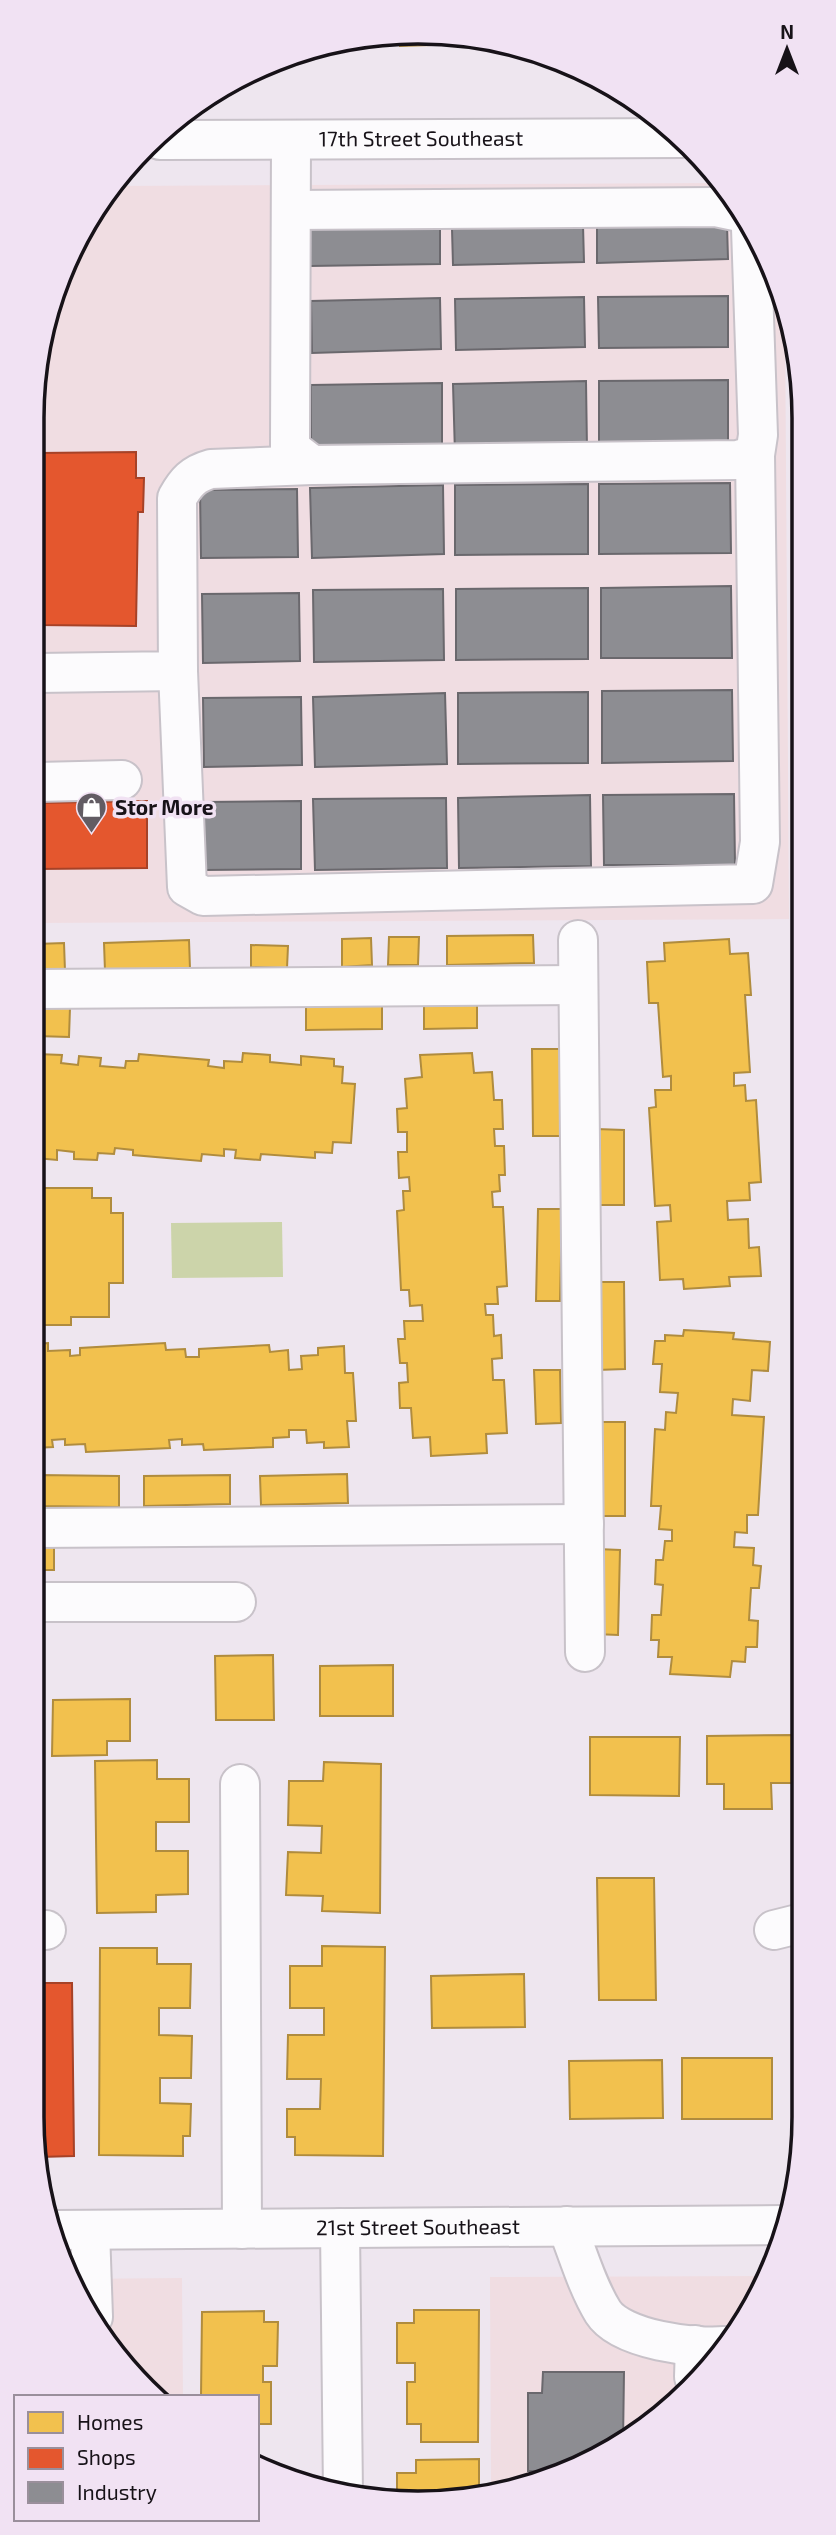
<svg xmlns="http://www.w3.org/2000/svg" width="836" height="2535" viewBox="0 0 836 2535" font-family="'Exo 2',sans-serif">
	<rect width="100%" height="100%" fill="#eee6ef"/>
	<g fill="#f0dde2">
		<path d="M718 183 765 247 785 316 789 919 37 923 39 342 97 203 114 186Z"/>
		<path d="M763 2276 740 2331 633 2438 518 2490 491 2492 490 2277Z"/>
		<path d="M182 2278 183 2397H160L128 2372 70 2279Z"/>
	</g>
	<path fill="#ccd4aa" d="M282 1222 283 1277 172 1278 171 1223Z"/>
	<g fill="#f2c14e" stroke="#b08c3e" stroke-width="2">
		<path d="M400 39H431V45L400 46Z"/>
		<path d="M533 935 534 963 447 965V936Z"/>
		<path d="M389 937H419L418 965H388Z"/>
		<path d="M371 938 372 965 342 967V939Z"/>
		<path d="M729 939 730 954 748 953 751 995H745L750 1072 734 1073V1086L745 1085 746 1101 756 1100 761 1182 749 1183 750 1200 727 1201 728 1220 748 1219 749 1248 759 1247 761 1276 729 1277 730 1286 684 1289 683 1279 660 1280 657 1222 671 1221 670 1205 655 1206 649 1108 656 1107 655 1090H671V1076L663 1077 658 1003H649L647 962 665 961 664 943Z"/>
		<path d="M189 940 190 969 105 971 104 943Z"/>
		<path d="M64 943 65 971H36V944Z"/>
		<path d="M251 945 288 946 287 968 251 967Z"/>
		<path d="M477 1000V1028L424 1029V1001Z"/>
		<path d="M382 1002V1029L306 1030V1003Z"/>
		<path d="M36 1008H70L69 1037 36 1036Z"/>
		<path d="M532 1049H561V1136H533Z"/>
		<path d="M243 1053 270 1055V1062L301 1065V1056L334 1059V1066L343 1067 342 1083 355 1084 351 1143 333 1142 332 1153 315 1152V1158L261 1154 260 1160 235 1158 236 1150 224 1149V1156L202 1154 201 1161 133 1155V1150L115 1148 114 1154 98 1153 97 1160 74 1159V1152L57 1150V1160L36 1158 37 1054 62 1055 61 1063 78 1065 79 1056 101 1058 100 1066 125 1068 126 1061H138L139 1054 209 1060 208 1066 224 1068V1061L242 1062Z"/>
		<path d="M472 1053 474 1073 492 1072 494 1100H502L503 1129H494L495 1146H504L505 1175H499L500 1191 492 1192 493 1207H503L507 1286 497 1287 498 1304H485L486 1315H493L494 1336 501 1335 502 1358 492 1359 493 1380H504L507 1433 486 1434 487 1453 431 1456 430 1437 413 1438 411 1408H400L399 1383 408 1382 407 1363H400L398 1339H405L404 1321H423L422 1305 410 1306 409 1290H401L397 1211 404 1210 403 1191H410L409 1177 399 1178 398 1152H407V1132H398L397 1109 407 1108 405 1079 422 1077 420 1055Z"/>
		<path d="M596 1129 624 1130V1205H596Z"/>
		<path d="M36 1188H92V1198H111V1213H123V1283H109V1317H71V1325H35Z"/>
		<path d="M538 1209H562L560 1301H536Z"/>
		<path d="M596 1282H624L625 1369 597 1370Z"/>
		<path d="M684 1330 734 1333 733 1339 770 1342 768 1371 752 1370 750 1401 733 1399 732 1415 764 1417 758 1515H747V1533L735 1532 734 1547 754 1548 753 1565 761 1566 759 1588H751L749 1620 758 1621 757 1647H746L745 1662 732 1661 730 1677 670 1674 672 1657H658L659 1640H651L652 1615H661L663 1585 655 1584 656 1560H663L665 1541H672V1530L659 1529 661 1506H651L655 1429 665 1430 666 1412 676 1413 678 1393 660 1392 662 1364H653L655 1341H665V1335L683 1336Z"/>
		<path d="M48 1343V1351L70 1350V1356L80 1355V1348L165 1343 166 1350 185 1349 186 1357H199V1349L269 1345 270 1352 288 1350 289 1370 302 1369 301 1356 318 1355V1348L344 1346 345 1373H353L356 1421H347L349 1447 324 1448V1442L307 1443 306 1430H289V1437L273 1438V1447L204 1450 203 1444 182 1445V1439L169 1440 170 1448 86 1452 85 1444 65 1445V1439L52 1440 53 1447 34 1448 35 1344Z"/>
		<path d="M534 1370H560L561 1423 536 1424Z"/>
		<rect x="596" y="1422" width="29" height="94"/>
		<path d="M347 1474 348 1503 261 1505 260 1476Z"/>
		<path d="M38 1475 119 1476V1507L38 1506Z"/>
		<path d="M230 1475V1504L144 1506V1476Z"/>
		<path d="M34 1540 54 1541V1570H34Z"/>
		<path d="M597 1549 620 1550 618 1635 595 1634Z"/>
		<path d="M273 1655 274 1720H216L215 1656Z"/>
		<path d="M393 1665V1716H320V1666Z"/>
		<path d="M130 1699V1741H107V1755L52 1756 53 1700Z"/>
		<path d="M794 1735V1783H771L772 1809H724V1784H707V1736Z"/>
		<path d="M590 1737H680L679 1796 590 1795Z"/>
		<path d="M157 1760V1779H189V1822H156V1851H188V1894L156 1895V1912L97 1913 95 1761Z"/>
		<path d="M324 1762 381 1764 380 1913 322 1911 323 1896 286 1895 288 1852 321 1853 322 1826 288 1825 289 1781H323Z"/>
		<path d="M597 1878H654L656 2000H599Z"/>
		<path d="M322 1946 385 1947 383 2156 295 2155V2137H287V2109H320L321 2079H287L288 2035H324V2008H290V1966H322Z"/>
		<path d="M100 1948H157V1964H191L190 2008H159V2035L192 2036 191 2078H160V2103L191 2104 190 2136H183V2156L99 2155Z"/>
		<path d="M524 1974 525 2027 432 2028 431 1976Z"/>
		<rect x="682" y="2058" width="90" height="61"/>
		<path d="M662 2060 663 2118 570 2119 569 2061Z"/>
		<path d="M414 2310H479L478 2442H421V2424H407V2382H415V2363H397V2323H414Z"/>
		<path d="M264 2311V2322H278L277 2366H263V2382H271V2424H257V2397H201L202 2312Z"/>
		<path d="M479 2459V2493L397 2498V2473H416V2460Z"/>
	</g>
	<g fill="#e4572e" stroke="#a64227" stroke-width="2">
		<path d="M136 452V478H144L143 512H138L136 626 38 625 39 453Z"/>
		<path d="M147 801V868L37 869V803Z"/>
		<path d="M32 1983H72L74 2156 39 2157 32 2117Z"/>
	</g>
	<g fill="#8d8d92" stroke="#6a686d" stroke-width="2">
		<path d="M727 224 728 259 597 263V227Z"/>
		<path d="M583 225 584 262 453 265 452 229Z"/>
		<path d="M440 228V264L310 266V229Z"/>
		<path d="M728 296V347L599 348 598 297Z"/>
		<path d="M584 297 585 347 456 350 455 299Z"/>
		<path d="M440 298 441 349 312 353 311 301Z"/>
		<path d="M728 380V450L599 452V381Z"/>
		<path d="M586 381 587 450 455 454 453 384Z"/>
		<path d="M442 383V453L311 455V385Z"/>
		<path d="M730 483 731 553 599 554V484Z"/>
		<path d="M588 484V554L455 555V485Z"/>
		<path d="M443 485 444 554 312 558 310 488Z"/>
		<path d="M297 489 298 557 201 558 200 490Z"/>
		<path d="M731 586 732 658H601V588Z"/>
		<path d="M588 588V659L456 660V589Z"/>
		<path d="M443 589 444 660 314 662 313 590Z"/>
		<path d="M299 593 300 661 203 663 202 594Z"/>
		<path d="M732 690 733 761 602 763V691Z"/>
		<path d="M588 692V763L458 764V693Z"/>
		<path d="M445 693 447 764 315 767 313 697Z"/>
		<path d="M301 697 302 765 204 767 203 698Z"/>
		<path d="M734 794 735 865H604L603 795Z"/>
		<path d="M590 795 591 866 459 868 458 798Z"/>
		<path d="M446 798 447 868 315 870 313 799Z"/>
		<path d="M301 801V869L204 870V802Z"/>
		<path d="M543 2372H624L623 2443 545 2478 546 2471H528V2393H542Z"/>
	</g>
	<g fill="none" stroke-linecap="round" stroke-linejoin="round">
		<defs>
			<g id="minor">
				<path id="s1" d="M160 140 682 138"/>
				<path d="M291 140 290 448 312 465 738 460 755 455 758 435 751 228"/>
				<path d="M291 210 715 207 739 212"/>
				<path d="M178 671 187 887 203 896 753 884 760 842 755 455"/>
				<path d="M38 673 178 671 177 498C186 482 193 474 211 469L312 465"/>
				<path d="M37 782 122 780"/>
				<path d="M578 940 585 1652"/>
				<path d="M36 989 578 985"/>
				<path d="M34 1528 584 1524"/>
				<path d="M34 1602H236"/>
				<path d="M240 1784 242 2229"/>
				<path d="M32 1930H46"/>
				<path d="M774 1930 798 1924"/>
				<path d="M567 2226C578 2254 587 2286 603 2312 621 2340 695 2349 725 2346"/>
				<path d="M340 2228 343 2493"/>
				<path id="s2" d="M54 2230 783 2225"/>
				<path d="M90 2230 93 2317"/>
				<path d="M694 2377 695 2345"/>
			</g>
		</defs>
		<use href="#minor" stroke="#c8c2c9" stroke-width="42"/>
		<use href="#minor" stroke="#fcfbfd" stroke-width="38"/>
	</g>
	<defs>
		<symbol id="shop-pin" viewBox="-11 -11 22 30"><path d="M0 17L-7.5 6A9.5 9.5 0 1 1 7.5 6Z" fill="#625c63" stroke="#f1e2f3"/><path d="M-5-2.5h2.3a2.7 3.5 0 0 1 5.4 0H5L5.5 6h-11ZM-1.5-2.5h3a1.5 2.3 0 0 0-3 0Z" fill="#fff"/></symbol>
	</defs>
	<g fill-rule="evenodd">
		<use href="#shop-pin" x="74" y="790" width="35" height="47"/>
	</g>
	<g text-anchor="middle" stroke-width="7" stroke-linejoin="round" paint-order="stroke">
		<g font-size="21" fill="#171218" stroke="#f1e2f3">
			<text dy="7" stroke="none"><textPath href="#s1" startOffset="261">17th Street Southeast</textPath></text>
			<text dy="7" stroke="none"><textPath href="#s2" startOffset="364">21st Street Southeast</textPath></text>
		</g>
		<g font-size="21" font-weight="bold" fill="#171218" stroke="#f1e2f3" text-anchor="start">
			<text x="115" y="815">Stor More</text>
		</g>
	</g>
	<path d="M0 0H836V2535H0ZM418 44H418A374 374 0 0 1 792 418V2117A374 374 0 0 1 418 2491H418A374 374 0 0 1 44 2117V418A374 374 0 0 1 418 44Z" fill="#f1e2f3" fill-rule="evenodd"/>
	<path fill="none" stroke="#171218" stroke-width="3.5" d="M418 44H418A374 374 0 0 1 792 418V2117A374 374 0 0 1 418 2491H418A374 374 0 0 1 44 2117V418A374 374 0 0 1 418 44Z"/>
	<rect x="14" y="2395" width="245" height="126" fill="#f1e2f3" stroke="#9a8f9b" stroke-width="2"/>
	<rect x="28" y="2412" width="35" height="21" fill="#f2c14e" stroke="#9a8f9b" stroke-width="2"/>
	<text x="77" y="2430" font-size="21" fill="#171218">Homes</text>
	<rect x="28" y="2448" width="35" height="21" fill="#e4572e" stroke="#9a8f9b" stroke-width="2"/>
	<text x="77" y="2465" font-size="21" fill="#171218">Shops</text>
	<rect x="28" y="2482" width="35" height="21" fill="#8d8d92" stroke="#9a8f9b" stroke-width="2"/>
	<text x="77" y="2500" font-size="21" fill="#171218">Industry</text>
	<g transform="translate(787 49)" stroke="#f1e2f3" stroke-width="5" paint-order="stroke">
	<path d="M0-5L12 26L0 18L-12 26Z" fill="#171218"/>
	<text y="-10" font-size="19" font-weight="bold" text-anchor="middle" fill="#171218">N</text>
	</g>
</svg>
